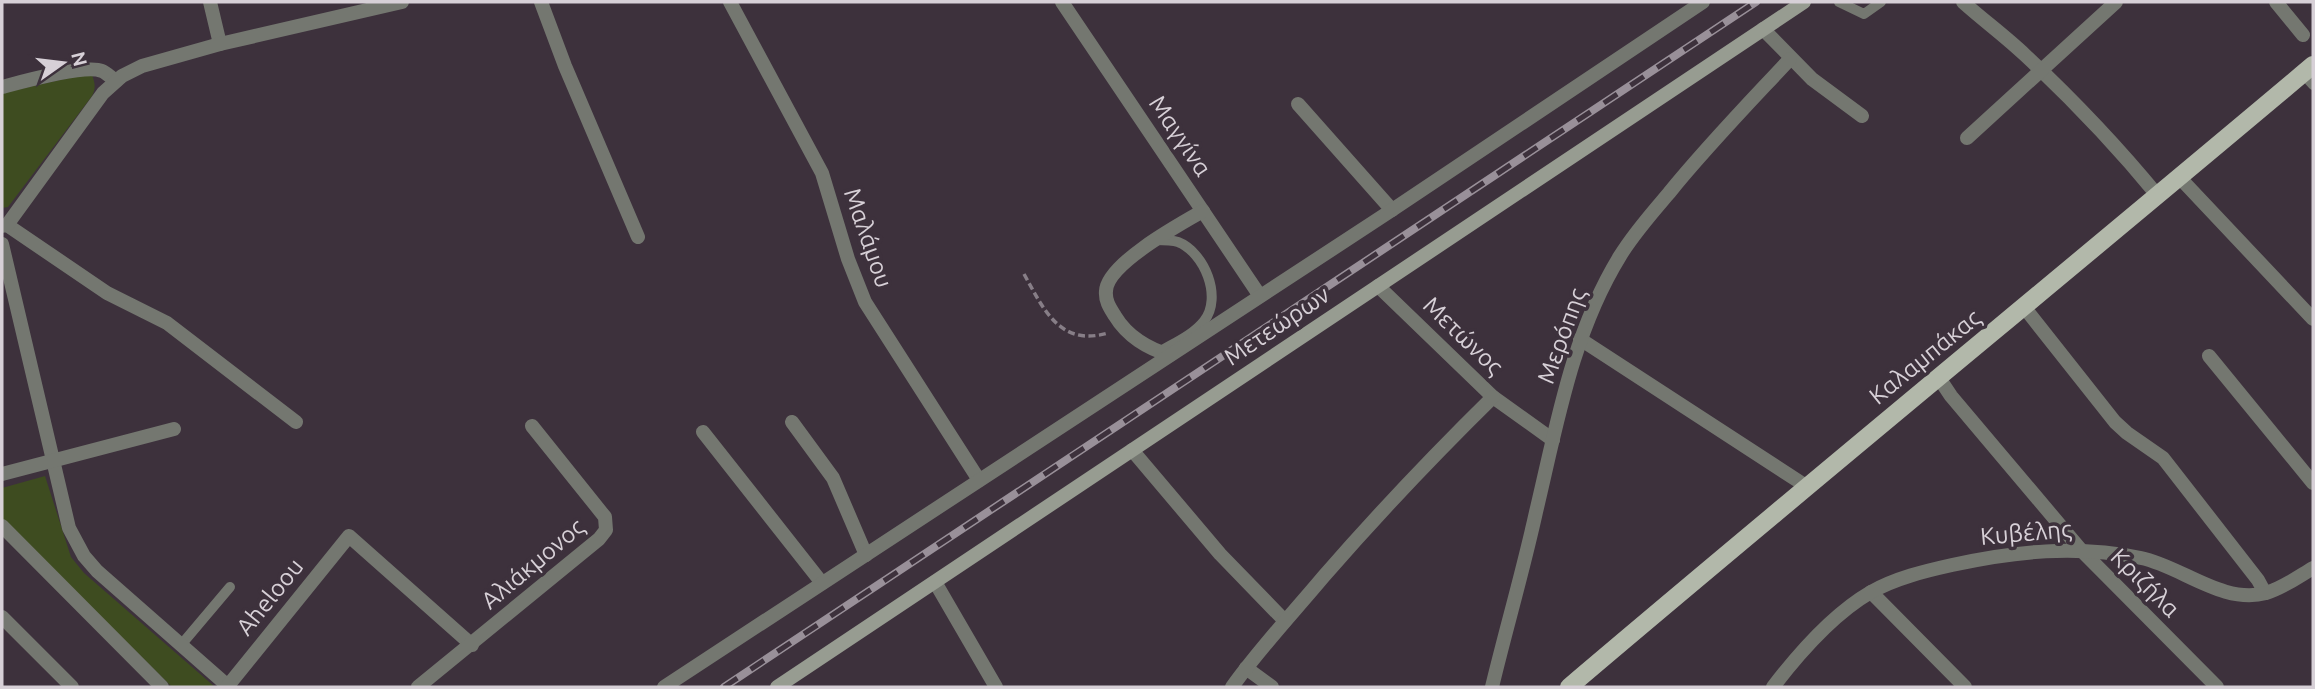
<svg xmlns="http://www.w3.org/2000/svg" width="2315" height="689" viewBox="0 0 2315 689" font-family="Ubuntu,sans-serif">
	<rect width="100%" height="100%" fill="#3d313c"/>
	<g fill="#3e4c20">
		<path d="M87 74 92 75C95 83 96 88 92 96L8 207 2 208V93Z"/>
		<path d="M45 476 71 557 84 573 215 687H172L2 519V488Z"/>
	</g>
	<g fill="none" stroke-linecap="round" stroke-linejoin="round">
		<path stroke="#877e87" stroke-width="3.5" stroke-dasharray="7 3.5" stroke-linecap="butt" d="M1024 274C1044 310 1060 347 1108 333"/>
		<g stroke="#747770" stroke-width="10">
			<path d="M1839 2 1864 14 1881 2"/>
			<path d="M2303 74 2313 85"/>
			<path d="M1156 240C1162 240 1172 240 1178 242 1204 252 1223 297 1204 321 1193 335 1174 343 1159 352"/>
			<path d="M181 645 230 587"/>
		</g>
		<g stroke="#747770" stroke-width="14">
			<path d="M210 2 220 44"/>
			<path d="M541 2 565 66 638 237"/>
			<path d="M730 2 822 173 848 259 865 302 979 480"/>
			<path d="M1062 2 1260 296"/>
			<path d="M1963 2C1983 20 2005 36 2025 55 2072 99 2117 146 2158 196"/>
			<path d="M2276 2 2303 35"/>
			<path d="M1763 29 1812 79 1862 116"/>
			<path d="M2 87C21 82 86 64 102 71 107 73 111 78 116 81"/>
			<path d="M1298 104 1392 210"/>
			<path d="M1967 138 2116 2"/>
			<path d="M2180 178 2313 319"/>
			<path d="M7 225 107 293 167 323 296 422"/>
			<path d="M2 226 7 225 103 93 122 76 142 66 220 44 402 2"/>
			<path d="M2 244 69 528 84 556 97 571 229 687"/>
			<path d="M1378 286 1493 397 1553 440"/>
			<path d="M2024 307 2115 422 2127 433 2163 458 2258 580 2265 593"/>
			<path d="M1580 339 1806 486"/>
			<path d="M1170 355C1148 349 1127 336 1115 316 1110 308 1105 301 1106 291 1107 264 1180 224 1203 211"/>
			<path d="M2209 356 2313 483"/>
			<path d="M1939 378 1951 396 2081 550 2217 687"/>
			<path d="M792 422 833 478 866 555"/>
			<path d="M703 432 822 583"/>
			<path d="M1132 450 1220 554 1285 621"/>
			<path d="M2 474 174 429"/>
			<path d="M2 526 162 687"/>
			<path d="M935 582 996 687"/>
			<path d="M1871 592 1965 687"/>
			<path d="M2 617 72 687"/>
			<path d="M1246 668 1272 687"/>
			<path d="M227 687 349 536 472 645"/>
			<path d="M418 687 599 539 606 530 605 517 532 426"/>
			<path d="M664 687 1392 210 1703 2"/>
			<path d="M1232 687C1260 648 1293 613 1324 576 1378 514 1434 455 1493 397"/>
			<path d="M1492 687C1506 629 1523 571 1536 512 1557 424 1572 334 1620 256 1634 233 1652 213 1669 193 1707 146 1749 103 1790 59"/>
			<path d="M1773 687C1799 653 1833 614 1871 592 1896 578 1925 571 1952 565 2015 551 2076 545 2141 558 2181 566 2223 605 2266 593 2283 588 2298 577 2313 568"/>
		</g>
		<path stroke="#979c91" stroke-width="14" d="M777 687 1804 2"/>
		<path stroke="#b2b8aa" stroke-width="18" d="M1569 687C1815 478 2066 273 2313 65"/>
		<defs>
			<path id="rail" d="M724 687 1756 2"/>
		</defs>
		<use href="#rail" stroke="#999099" stroke-width="8"/>
		<use href="#rail" stroke="#3d313c" stroke-width="5" stroke-dasharray="16" stroke-linecap="butt"/>
	</g>
	<g text-anchor="middle" stroke-width="7" stroke-linejoin="round" paint-order="stroke">
		<g font-size="24" fill="#d7d0d7" stroke="#3d313c">
			<text transform="translate(1180 136) rotate(56)" y="8">Μαγγίνα</text>
			<text transform="translate(868 238) rotate(71)" y="8">Μαλάμου</text>
			<text transform="translate(1277 326) rotate(-34)" y="8">Μετεώρων</text>
			<text transform="translate(1463 336) rotate(44)" y="8">Μετώνος</text>
			<text transform="translate(1562 336) rotate(-70)" y="8">Μερόπης</text>
			<text transform="translate(1925 357) rotate(-39)" y="8">Καλαμπάκας</text>
			<text transform="translate(2026 533) rotate(-5)" y="8">Κυβέλης</text>
			<text transform="translate(533 564) rotate(-40)" y="8">Αλιάκμονος</text>
			<text transform="translate(2145 583) rotate(45)" y="8">Κριζήλα</text>
			<text transform="translate(270 597) rotate(-51)" y="8">Aheloou</text>
		</g>
	</g>
	<rect width="2315" height="689" fill="none" stroke="#d7d0d7" stroke-width="7"/>
	<g transform="translate(63 63) rotate(76)" stroke="#3d313c" stroke-width="5" paint-order="stroke">
	<path d="M0-5L12 26L0 18L-12 26Z" fill="#d7d0d7"/>
	<text y="-10" font-size="19" font-weight="bold" text-anchor="middle" fill="#d7d0d7">N</text>
	</g>
</svg>
